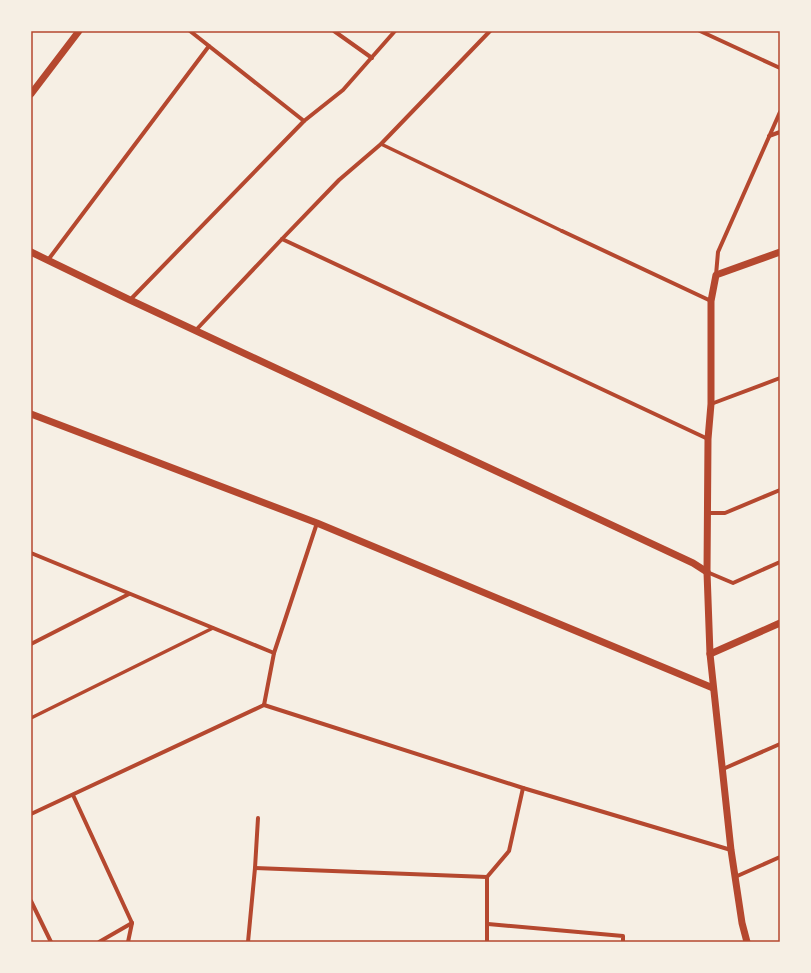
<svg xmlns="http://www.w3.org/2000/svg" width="811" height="973" viewBox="0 0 811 973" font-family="Montserrat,sans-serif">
	<rect width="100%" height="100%" fill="#f6efe4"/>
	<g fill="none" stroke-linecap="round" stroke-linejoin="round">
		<g stroke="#b5482f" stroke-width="3.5">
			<path d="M381 144 562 231"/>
			<path d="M31 718 213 628"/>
		</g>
		<g stroke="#b5482f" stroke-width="4">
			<path d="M190 31 304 121"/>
			<path d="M334 31 372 58"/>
			<path d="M700 31 780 68"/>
			<path d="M769 136 780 132"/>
			<path d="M562 231 711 301"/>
			<path d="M282 239 708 439"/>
			<path d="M48 260 209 46"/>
			<path d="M716 275 718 252 780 112"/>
			<path d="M130 300 304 121 343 90 395 31"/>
			<path d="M196 330 282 239 339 180 381 144 490 31"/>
			<path d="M711 404 780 378"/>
			<path d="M708 513H725L780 490"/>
			<path d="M31 553 274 653"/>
			<path d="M707 572 733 583 780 562"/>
			<path d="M31 644 129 594"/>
			<path d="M264 705 523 788 731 850"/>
			<path d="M264 705 274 653 317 523"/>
			<path d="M723 769 780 744"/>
			<path d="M73 795 132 923"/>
			<path d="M31 814 264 705"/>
			<path d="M255 868 487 877"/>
			<path d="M735 877 780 857"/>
			<path d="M31 901 51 942"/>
			<path d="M488 924 623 936V942"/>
			<path d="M99 942 132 923"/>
			<path d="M128 942 132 923"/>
			<path d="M248 942 255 868 258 818"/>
			<path d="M487 942V877L509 851 523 788"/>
		</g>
		<g stroke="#b5482f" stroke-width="7">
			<path d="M31 94 79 31"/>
			<path d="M31 252 130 300 693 563 707 572"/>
			<path d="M31 414 317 523 713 688"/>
			<path d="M710 654 780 623"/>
			<path d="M747 942 742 923 731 850 710 654 707 572 708 439 711 404V301L716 275 780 252"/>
		</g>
	</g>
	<rect width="811" height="973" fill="none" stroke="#f6efe4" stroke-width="64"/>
	<rect x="32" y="32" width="747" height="909" fill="none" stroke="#b5482f" stroke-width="1.5"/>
</svg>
